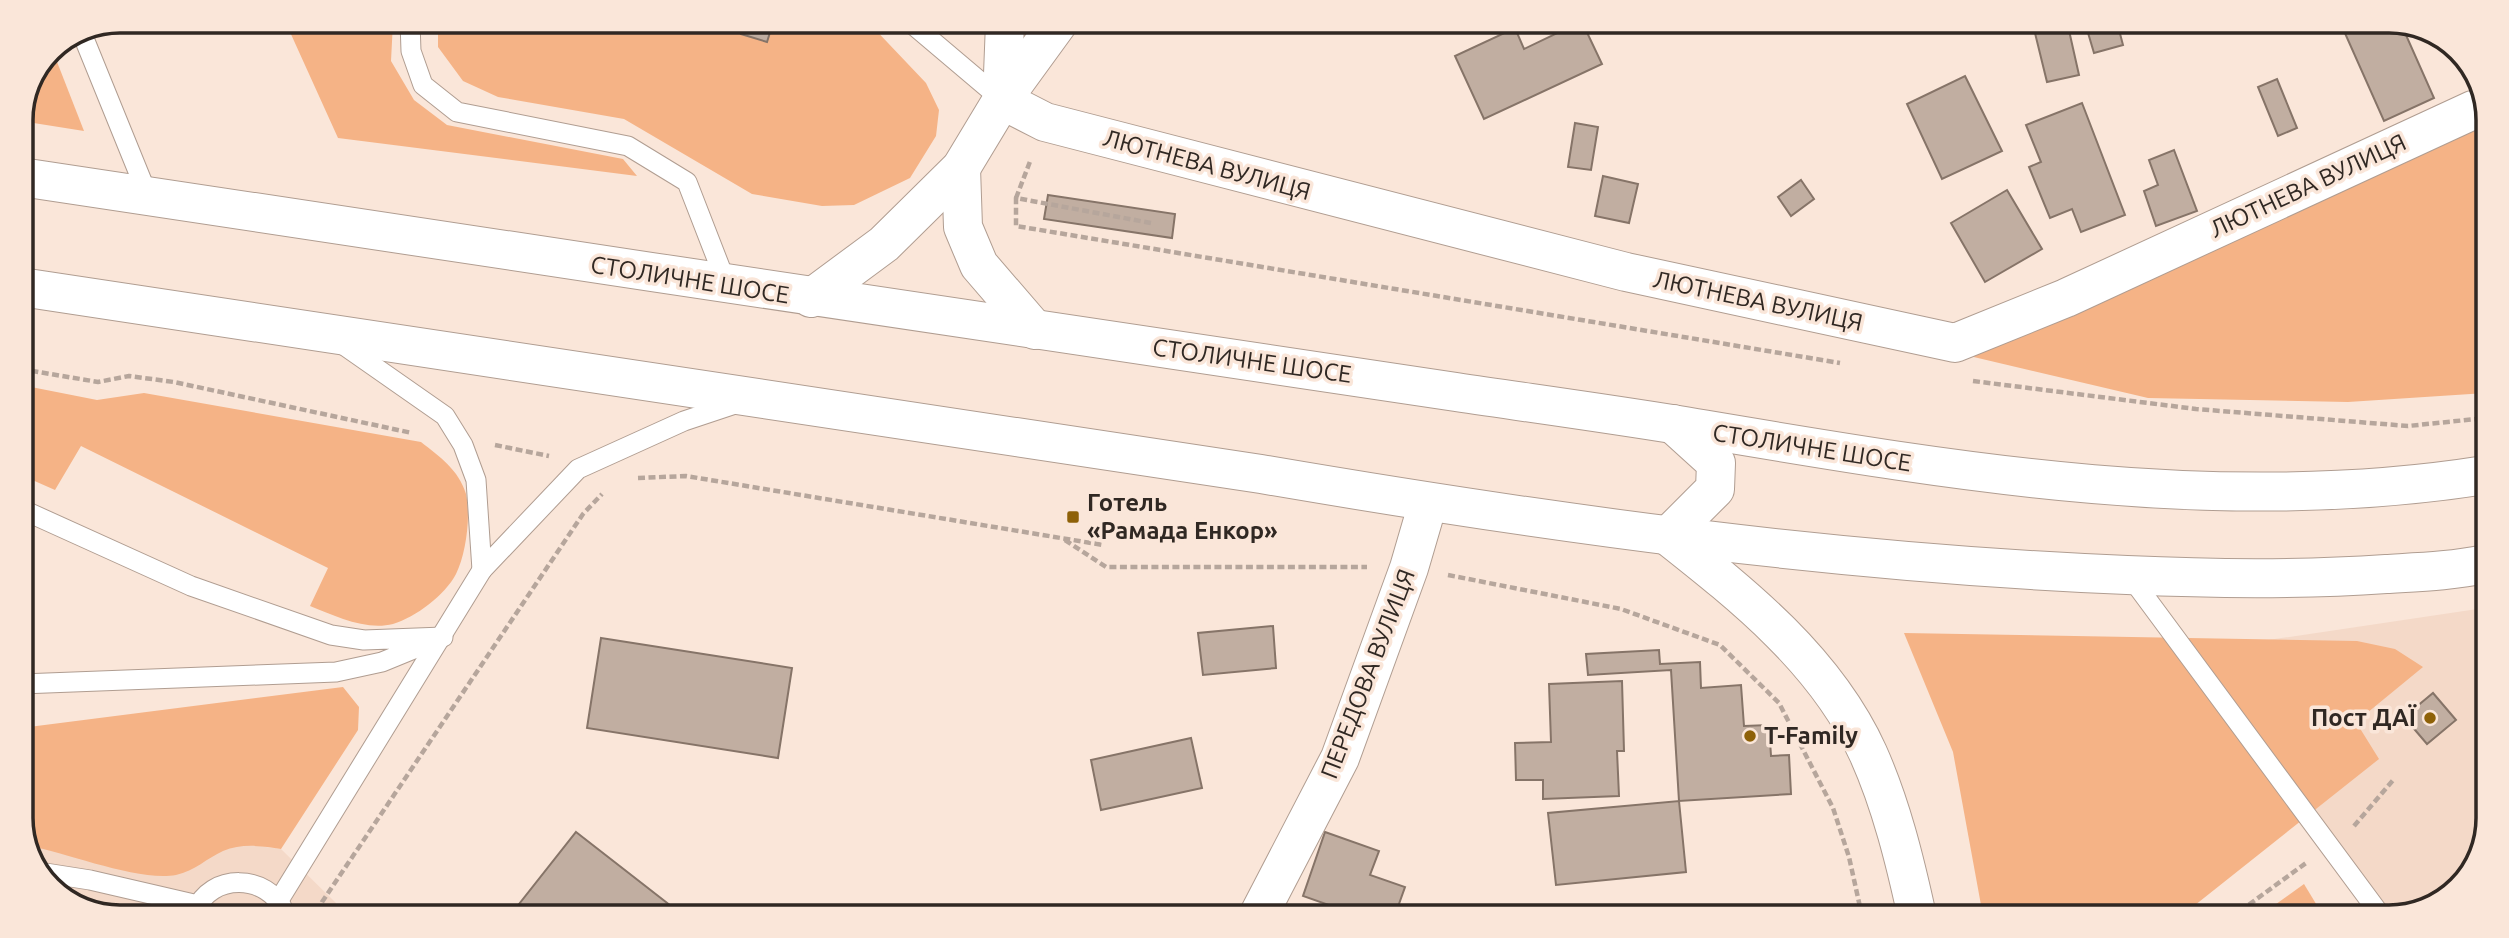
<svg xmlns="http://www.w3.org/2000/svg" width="2509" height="938" viewBox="0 0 2509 938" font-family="Ubuntu,sans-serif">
	<rect width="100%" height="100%" fill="#fae6d9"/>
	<g fill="#f4d9c8">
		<path d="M2484 608 2483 850 2444 900 2389 917H2350L2376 894 2201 650Z"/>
		<path d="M21 816 281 849 336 903 333 912H88L41 878 21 825Z"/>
	</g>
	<g fill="#f5b386">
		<path d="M285 21 393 22 391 61 414 100 447 125 623 159 637 176 338 138Z"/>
		<path d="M438 22 869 23 926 83 939 110 936 136 910 178 854 205 822 206 752 194 624 119 498 97 463 81 438 47Z"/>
		<path d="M52 49 84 131 21 121V114Z"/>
		<path d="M2425 126 2488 132 2486 393 2348 402 2148 398 1961 354Z"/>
		<path d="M21 385 97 400 144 393 421 442C439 456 459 470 466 494 471 516 466 554 456 574 445 595 416 617 393 624 366 631 335 616 310 606L328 568 81 446 55 490 21 475Z"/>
		<path d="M1904 633 2357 641 2395 649 2423 667 2356 722 2379 759 2180 917 1983 916 1953 752Z"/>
		<path d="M343 687 359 707 358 730 281 849C262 846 242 843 223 851 207 858 195 871 176 875 139 882 68 853 29 846L21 825V728Z"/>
		<path d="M2304 884 2324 917H2258Z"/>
	</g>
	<g fill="#c1aea1" stroke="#867468" stroke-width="2">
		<path d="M744 22 773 23 767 42 741 34Z"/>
		<path d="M1576 24H1583L1602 64 1484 119 1455 56 1515 28 1524 49Z"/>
		<path d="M2033 25 2068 26 2079 75 2047 82Z"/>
		<path d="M2086 26H2118L2123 45 2094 53Z"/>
		<path d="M2356 26H2402L2434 98 2384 121 2344 31Z"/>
		<path d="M1965 76 2002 151 1942 179 1907 104Z"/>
		<path d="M2277 79 2297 128 2278 136 2258 87Z"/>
		<path d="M2082 103 2125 215 2081 232 2072 209 2050 218 2029 167 2041 162 2026 125Z"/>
		<path d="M1575 123 1598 127 1591 170 1568 167Z"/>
		<path d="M2174 150 2197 211 2156 226 2144 191 2158 185 2149 160Z"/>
		<path d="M1603 176 1638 184 1629 223 1595 216Z"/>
		<path d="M1801 180 1814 199 1791 216 1778 197Z"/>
		<path d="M2007 190 2042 249 1985 282 1951 223Z"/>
		<path d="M1048 195 1175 214 1172 238 1044 219Z"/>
		<path d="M1273 626 1276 668 1203 675 1198 633Z"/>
		<path d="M601 638 792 668 778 758 587 728Z"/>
		<path d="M1659 650 1660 664 1700 662 1701 688 1741 685 1744 726 1769 725 1771 756 1789 755 1791 794 1679 801 1671 670 1588 675 1586 654Z"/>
		<path d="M1622 681 1624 751H1617L1619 796 1543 799V780H1516L1515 743 1551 742 1549 684Z"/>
		<path d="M2433 693 2456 720 2427 744 2404 717Z"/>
		<path d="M1191 738 1202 788 1101 810 1091 760Z"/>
		<path d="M1679 801 1686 872 1556 885 1548 813Z"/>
		<path d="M576 832 680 913H512Z"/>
		<path d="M1325 832 1379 851 1370 875 1405 887 1395 915H1357L1303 896Z"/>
	</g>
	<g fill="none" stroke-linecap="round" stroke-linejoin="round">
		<defs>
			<g id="service">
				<path d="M410 22 411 51 423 85 457 112 628 146 687 182 727 285"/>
				<path d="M911 23 1002 100"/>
				<path d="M83 36 148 196"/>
				<path d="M342 344 445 416 463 445 476 480 482 570 578 469 684 421 738 403"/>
				<path d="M21 509 191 586 331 635 364 640 443 637 382 662 336 672 21 684"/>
				<path d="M2129 575 2382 917"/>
				<path d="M39 872 90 880 198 905"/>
				<path d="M279 900 482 570"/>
				<path d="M195 912C210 872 268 874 284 911"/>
			</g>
			<g id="minor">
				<path d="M1005 23 1002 100 1045 122 1626 272 1955 343 2066 298 2473 110 2486 108"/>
				<path d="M961 168 963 227 979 265 1035 330"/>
				<path d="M811 298 884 244 961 168 1002 100 1058 23"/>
				<path d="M1259 914 1340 758 1409 568 1428 503"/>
			</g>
			<path id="tertiary" d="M1668 536C1744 596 1826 661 1868 753 1891 804 1905 861 1917 916"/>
			<g id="primary">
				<path d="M21 177C499 250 978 320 1456 392 1530 403 1604 413 1678 425 1946 470 2214 518 2485 475"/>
				<path d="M21 287 1261 474C1547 523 1836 563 2127 575 2214 579 2299 580 2386 574 2419 572 2452 571 2485 564"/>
				<path d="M1668 536 1715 489 1716 463 1673 424"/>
			</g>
		</defs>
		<use href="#service" stroke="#b09d91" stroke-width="21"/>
		<use href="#minor" stroke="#b09d91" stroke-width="40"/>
		<use href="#tertiary" stroke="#b09d91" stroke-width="40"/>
		<use href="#primary" stroke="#b09d91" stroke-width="40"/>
		<g stroke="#b6a69c" stroke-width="4.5" stroke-dasharray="7 3.5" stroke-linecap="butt">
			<path d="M1016 198 1031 159"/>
			<path d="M1151 223 1016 198V226L1840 363"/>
			<path d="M21 369 98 382 129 376 174 382 412 433"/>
			<path d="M1973 381 2196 409 2408 426 2486 418"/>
			<path d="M495 445 549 456"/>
			<path d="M638 478 686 476 1103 545"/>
			<path d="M1065 540 1106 567H1367"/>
			<path d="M1448 575 1621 609 1720 645 1779 703 1833 808 1849 857 1862 916"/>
			<path d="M2354 826 2394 779"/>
			<path d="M318 912 322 902 583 514 602 494"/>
			<path d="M2232 917 2306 863"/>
		</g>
		<use href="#service" stroke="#fff" stroke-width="19"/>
		<use href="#minor" stroke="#fff" stroke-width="38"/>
		<use href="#tertiary" stroke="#fff" stroke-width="38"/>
		<use href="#primary" stroke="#fff" stroke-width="38"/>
	</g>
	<g fill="#8e6108" stroke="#fae6d9" stroke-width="2.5">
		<rect x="1066" y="510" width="14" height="14" rx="3.5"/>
		<circle cx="2430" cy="718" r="7"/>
		<circle cx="1750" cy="736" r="7"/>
	</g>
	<g text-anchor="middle" stroke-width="7" stroke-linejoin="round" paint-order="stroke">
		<g font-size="24" fill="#302823" stroke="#fae6d9">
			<text transform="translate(1207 165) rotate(15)" y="8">ЛЮТНЕВА ВУЛИЦЯ</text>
			<text transform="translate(2308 186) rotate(-25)" y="8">ЛЮТНЕВА ВУЛИЦЯ</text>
			<text transform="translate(690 280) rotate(9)" y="8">СТОЛИЧНЕ ШОСЕ</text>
			<text transform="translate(1758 301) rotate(12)" y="8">ЛЮТНЕВА ВУЛИЦЯ</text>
			<text transform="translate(1252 361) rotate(8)" y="8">СТОЛИЧНЕ ШОСЕ</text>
			<text transform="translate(1812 448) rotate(9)" y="8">СТОЛИЧНЕ ШОСЕ</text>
			<text transform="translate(1368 674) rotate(-69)" y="8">ПЕРЕДОВА ВУЛИЦЯ</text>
		</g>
		<g font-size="24" font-weight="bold" fill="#302823" stroke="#fae6d9" text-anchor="start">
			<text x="1087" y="511">Готель<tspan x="1087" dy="28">«Рамада Енкор»</tspan></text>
			<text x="2416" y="726" text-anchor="end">Пост ДАЇ</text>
			<text x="1764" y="744">T-Family</text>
		</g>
	</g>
	<path d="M0 0H2509V938H0ZM120 33H2389A87 87 0 0 1 2476 120V818A87 87 0 0 1 2389 905H120A87 87 0 0 1 33 818V120A87 87 0 0 1 120 33Z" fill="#fae6d9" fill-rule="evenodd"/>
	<path fill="none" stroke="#302823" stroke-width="3.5" d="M120 33H2389A87 87 0 0 1 2476 120V818A87 87 0 0 1 2389 905H120A87 87 0 0 1 33 818V120A87 87 0 0 1 120 33Z"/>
</svg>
